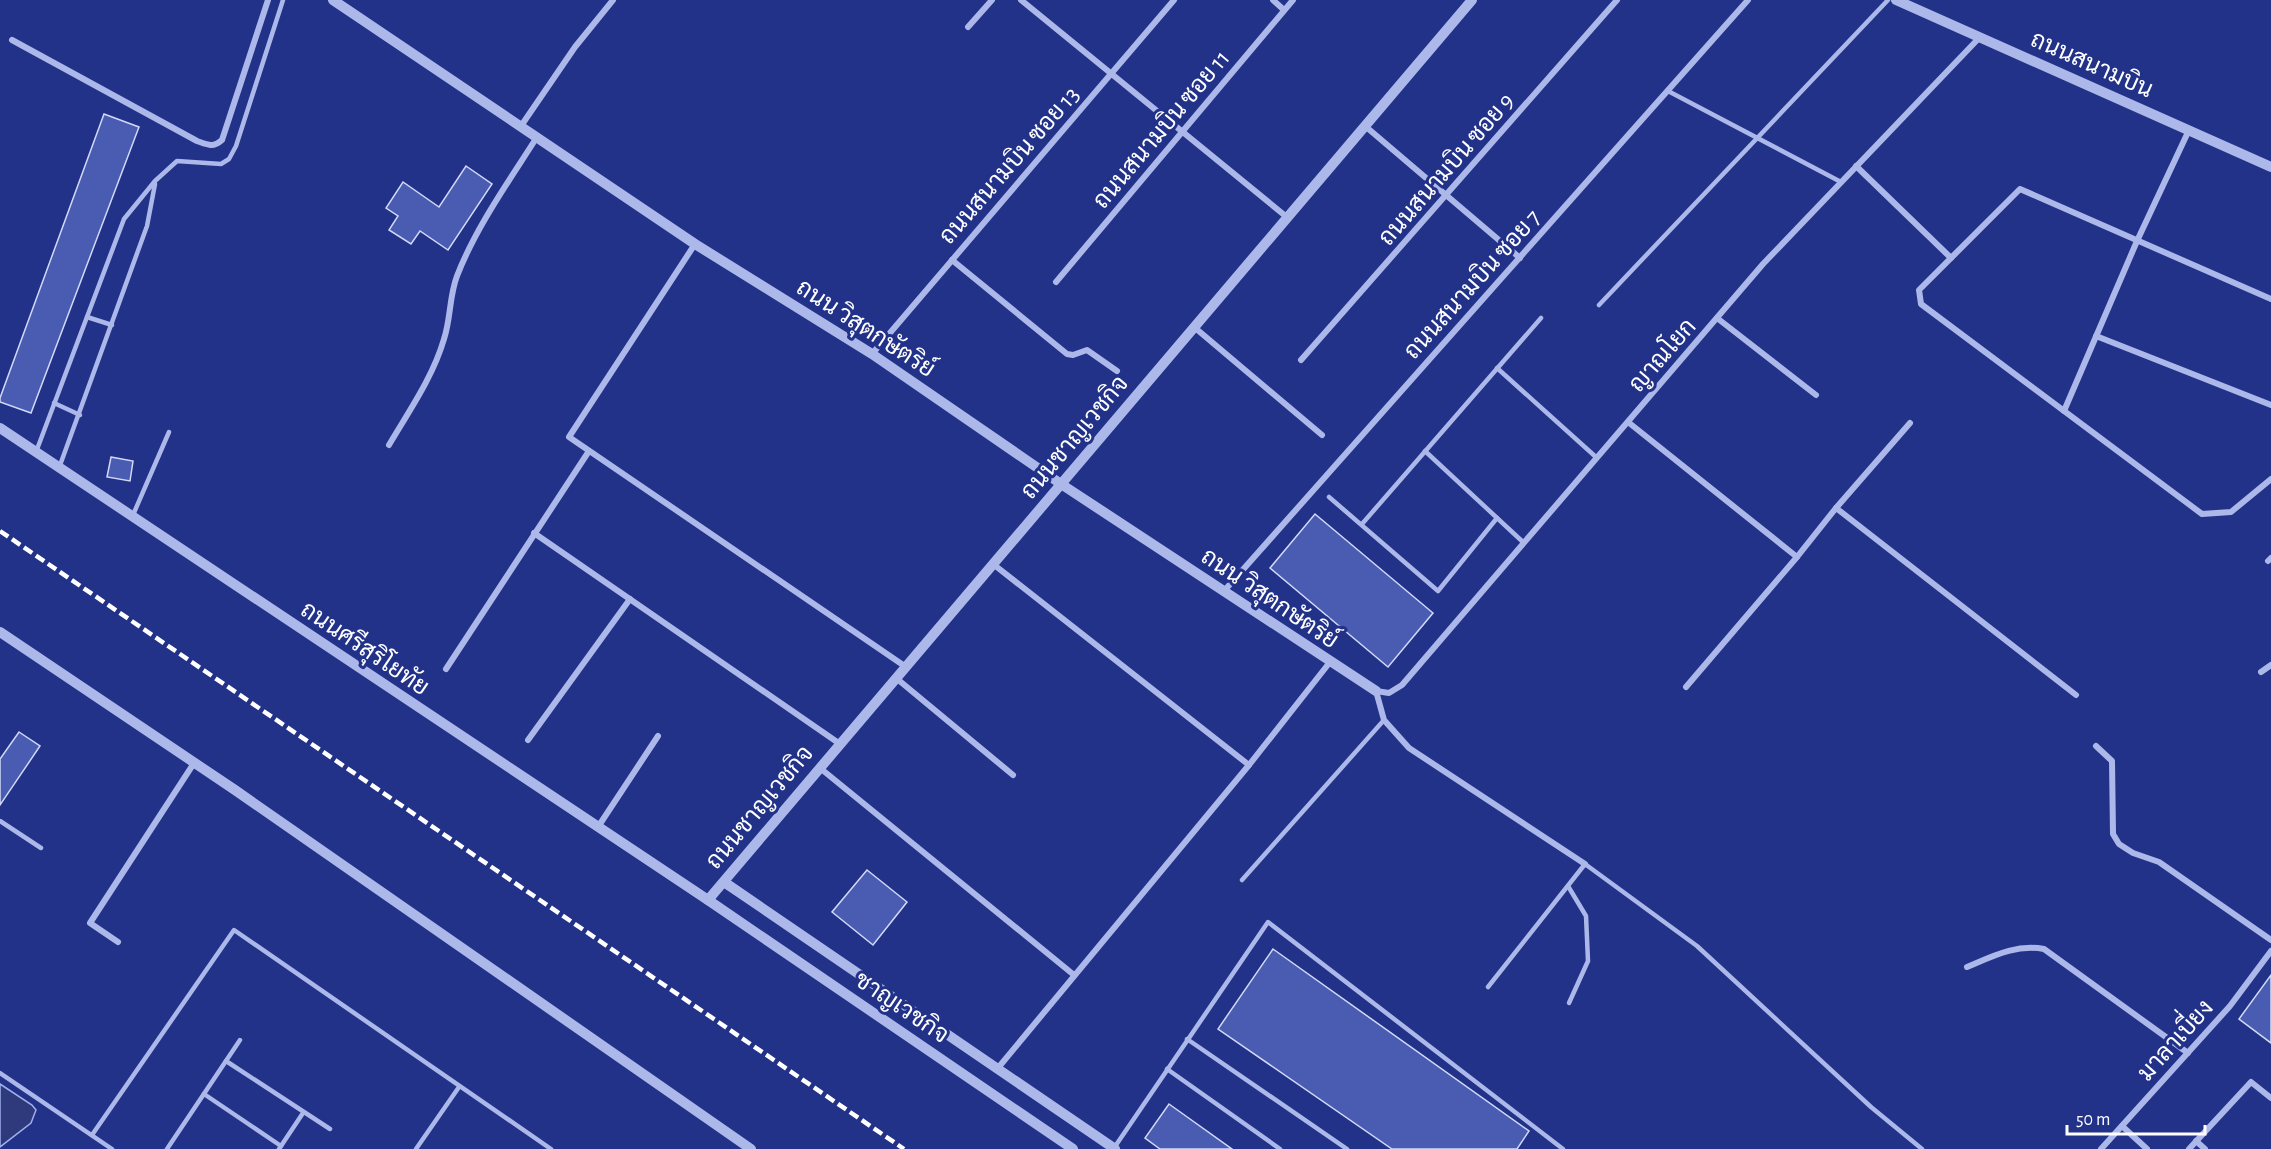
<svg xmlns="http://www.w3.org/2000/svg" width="2271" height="1149" viewBox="0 0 2271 1149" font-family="'Alegreya Sans',Sarabun,sans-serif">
	<rect width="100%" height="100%" fill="#223289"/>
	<path fill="#2e3a7c" stroke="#a1afeb" stroke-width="1.5" d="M0 1084 32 1105 36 1110 31 1123 0 1147Z"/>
	<g fill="#4a5cb1" stroke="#d2d9f8" stroke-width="1.5">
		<path d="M104 114 139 127 31 413 0 402V398Z"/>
		<path d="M466 166 492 184 448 250 420 231 411 244 389 230 398 216 386 208 403 182 439 207Z"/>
		<path d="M111 457 133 461 130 481 107 477Z"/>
		<path d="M1315 514 1433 613 1388 667 1270 568Z"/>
		<path d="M19 732 40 746 0 805V759Z"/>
		<path d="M867 870 907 902 873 945 832 912Z"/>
		<path d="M1273 949 1529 1131 1517 1149H1392L1218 1029Z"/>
		<path d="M2271 975V1043L2239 1019Z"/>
		<path d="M1169 1104 1232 1149H1160L1145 1138Z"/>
	</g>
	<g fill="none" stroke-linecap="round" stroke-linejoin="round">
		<g stroke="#adb8ea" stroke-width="4.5">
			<path d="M1668 91 1841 182"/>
			<path d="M1599 305 1888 0"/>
			<path d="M87 317 112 325"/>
			<path d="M1497 368 1597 458"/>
			<path d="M54 403 80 415"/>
			<path d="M1425 451 1524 543"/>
			<path d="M36 452 124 219 155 181 177 161 221 164 229 159 236 146 283 0"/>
			<path d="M59 468 147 226 155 184"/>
			<path d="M1329 497 1438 591 1497 518"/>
			<path d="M133 515 169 432"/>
			<path d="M1362 524 1541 318"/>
			<path d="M0 821 41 848"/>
			<path d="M1242 880 1384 720"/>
			<path d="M1568 886 1586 916 1588 961 1569 1003"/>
			<path d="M1488 987 1585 864 1697 946 1871 1107 1922 1149"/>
			<path d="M1187 1039 1347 1149"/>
			<path d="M226 1061 330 1129"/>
			<path d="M1167 1069 1280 1149"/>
			<path d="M0 1073 112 1149"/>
			<path d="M204 1094 281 1146"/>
			<path d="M92 1135 234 930 551 1149"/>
			<path d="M1114 1148 1268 922 1563 1149"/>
			<path d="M167 1149 240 1040"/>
			<path d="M279 1149 303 1113"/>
			<path d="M416 1149 459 1087"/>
		</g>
		<g stroke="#adb8ea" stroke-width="6">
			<path d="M1021 0 1288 218"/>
			<path d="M1273 0 1284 10"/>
			<path d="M968 27 992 0"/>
			<path d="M12 40 197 141C208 145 213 148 222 140L268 0"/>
			<path d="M521 126 575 47 613 0"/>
			<path d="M1365 126 1520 258"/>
			<path d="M1856 166 1951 258"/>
			<path d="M695 244 569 437 906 667"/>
			<path d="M952 260 1067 354 1073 355 1087 350 1117 371"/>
			<path d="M1056 282 1293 0"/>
			<path d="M2271 299 2020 189 1919 290 1921 304 2202 514 2231 512 2271 479"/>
			<path d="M1717 318 1816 395"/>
			<path d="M1194 327 1322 435"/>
			<path d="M2096 336 2271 405"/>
			<path d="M872 354 1174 0"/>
			<path d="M1301 360 1617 0"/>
			<path d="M2064 411 2137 241 2189 130"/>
			<path d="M1628 422 1797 557"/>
			<path d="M389 445C409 411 433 377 444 339 451 318 449 297 457 276 476 227 509 181 537 137"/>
			<path d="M1836 508 1910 423"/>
			<path d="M534 533 840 744"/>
			<path d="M2268 561 2271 558"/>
			<path d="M993 564 1249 765"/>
			<path d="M1224 591 1748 0"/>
			<path d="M446 669 589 451"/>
			<path d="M2261 672 2271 665"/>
			<path d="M896 678 1013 775"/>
			<path d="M1686 687 1797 557 1836 508 2076 695"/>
			<path d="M528 740 630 599"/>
			<path d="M2096 746 2112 761 2113 834 2119 844 2133 853 2159 862 2271 940"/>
			<path d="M820 768 1074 975"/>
			<path d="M598 827 658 736"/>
			<path d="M1585 864 1409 748 1384 720 1376 691 1389 693 1402 685 1763 264 1980 37"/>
			<path d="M118 942 90 923 194 763"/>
			<path d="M1967 967C1993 956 2016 944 2044 949L2188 1053"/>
			<path d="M998 1068 1249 765 1330 662"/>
			<path d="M2122 1126 2147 1149"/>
			<path d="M2196 1141 2205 1149"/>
			<path d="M2101 1149 2230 1006 2271 951"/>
			<path d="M2189 1149 2251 1082 2271 1098"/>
		</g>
		<g stroke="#adb8ea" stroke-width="10">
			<path d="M333 0 695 244 872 354 1061 484 1376 691"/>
			<path d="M1896 0 2271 167"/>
			<path d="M0 428 708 900 1073 1149"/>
			<path d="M0 632 235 790 751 1149"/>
			<path d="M724 882 1115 1149"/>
			<path d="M708 900 1472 0"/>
		</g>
		<path stroke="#fff" stroke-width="4.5" stroke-dasharray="10 4.5" stroke-linecap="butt" d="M0 531 904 1149"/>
	</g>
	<g text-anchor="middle" stroke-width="6" stroke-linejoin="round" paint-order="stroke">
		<g font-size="24" fill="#fff" stroke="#223289">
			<text transform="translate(2092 64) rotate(24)" y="8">ถนนสนามบิน</text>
			<text transform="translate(1161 129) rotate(-50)" y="8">ถนนสนามบิน ซอย 11</text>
			<text transform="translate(1009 165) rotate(-49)" y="8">ถนนสนามบิน ซอย 13</text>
			<text transform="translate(1446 169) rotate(-49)" y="8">ถนนสนามบิน ซอย 9</text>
			<text transform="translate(1472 284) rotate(-48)" y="8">ถนนสนามบิน ซอย 7</text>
			<text transform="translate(866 328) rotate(33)" y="8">ถนน วิสุตกษัตริย์</text>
			<text transform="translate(1662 355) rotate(-49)" y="8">ญาณโยก</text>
			<text transform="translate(1074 437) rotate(-50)" y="8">ถนนชาญเวชกิจ</text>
			<text transform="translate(1270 598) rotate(34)" y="8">ถนน วิสุตกษัตริย์</text>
			<text transform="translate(365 648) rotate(34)" y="8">ถนนศรีสุริโยทัย</text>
			<text transform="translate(759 807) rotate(-50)" y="8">ถนนชาญเวชกิจ</text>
			<text transform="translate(902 1007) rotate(34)" y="8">ชาญเวชกิจ</text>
			<text transform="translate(2175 1040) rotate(-48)" y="8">มาลาเบี่ยง</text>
		</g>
	</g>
	<path d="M2067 1125v9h138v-9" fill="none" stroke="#ffffff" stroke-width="3"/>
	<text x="2076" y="1125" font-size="18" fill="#ffffff" stroke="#223289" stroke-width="4.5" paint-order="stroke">50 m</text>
</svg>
